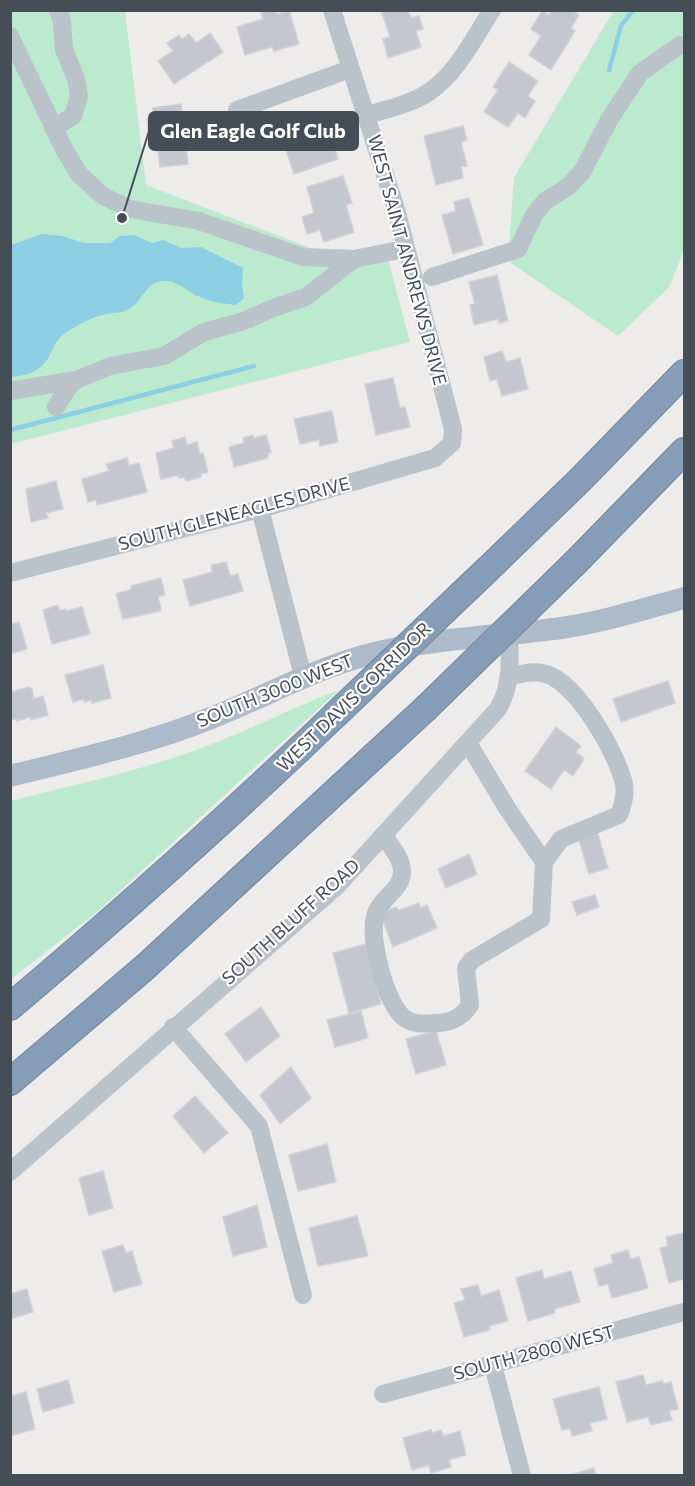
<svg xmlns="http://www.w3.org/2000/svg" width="695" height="1486" viewBox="0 0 695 1486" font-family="Commissioner,sans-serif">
	<rect width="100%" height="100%" fill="#eeebeb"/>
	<g fill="#bceacf">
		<path d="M614 10 684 11V249L670 286 618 336 508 261 514 178Z"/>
		<path d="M11 11H125L146 185 334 257 386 252 410 342 11 444Z"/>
		<path d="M339 690 98 911 11 979V801C72 785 136 772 196 750 245 733 290 708 339 690Z"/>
	</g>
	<path fill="#8ccfe4" d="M42 234 63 236 84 243H110L120 236 134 235 152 243 163 240 182 248 201 247 243 268 242 285 244 298 236 305C224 304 211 302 200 297 186 291 174 277 158 282 145 286 142 300 132 307 123 314 115 312 106 314 91 317 76 326 64 334 53 342 53 351 47 360 38 373 24 376 11 377V245Z"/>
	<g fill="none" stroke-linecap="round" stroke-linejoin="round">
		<g stroke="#8ccfe4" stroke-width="4.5">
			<path d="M609 70 621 26 633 10"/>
			<path d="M10 430 254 366"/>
		</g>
	</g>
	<g fill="#c5c7ce" stroke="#d0d2d7" stroke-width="1.5">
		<path d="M268 10H275L277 14 289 10 299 44 274 51 272 47 245 55 237 27 263 19 261 13Z"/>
		<path d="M381 10H408L411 18 419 16 423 29 416 31 421 47 388 58 383 39 390 37Z"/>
		<path d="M552 10H571L579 15 571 28 575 31 551 70 529 55 541 36 531 29 542 11 549 15Z"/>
		<path d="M210 33 223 52 174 84 158 61 173 51 167 43 179 35 182 39 189 34 196 43Z"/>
		<path d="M509 62 538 81 528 96 535 101 525 118 518 113 508 127 484 112 498 90 493 87Z"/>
		<path d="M181 104 188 164 160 167 156 136 149 137 147 119 154 118 153 108Z"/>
		<path d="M325 120 338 159 294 174 284 144 303 138 300 129Z"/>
		<path d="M463 126 467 140 461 142 467 166 461 167 463 178 436 185 424 136Z"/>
		<path d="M343 176 352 203 346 205 354 232 324 242 320 230 307 234 302 217 314 213 307 187Z"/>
		<path d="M469 198 483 245 453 254 442 215 456 211 454 202Z"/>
		<path d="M497 275 508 321 499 323 498 319 474 325 470 305 475 304 469 282Z"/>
		<path d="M502 351 506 362 520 358 528 389 502 396 497 379 490 381 484 357Z"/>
		<path d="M393 378 400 408 405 407 410 427 376 435 365 384Z"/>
		<path d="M332 411 338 442 320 446 319 440 300 444 294 419Z"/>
		<path d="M253 435 254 438 266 435 271 452 268 453V458L234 467 229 447 244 443 243 438Z"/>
		<path d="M185 437 187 445 197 442 200 454 203 453 208 472 201 474V477L186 481 184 477 179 478V475L161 479 156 453 174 448 172 441Z"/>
		<path d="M127 458 129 466 139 463 147 492 97 505 96 500 88 502 82 479 109 471 106 464Z"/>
		<path d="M56 481 63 509 46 513 48 518 31 522 26 489Z"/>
		<path d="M226 562 230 576 238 574 243 591 190 606 183 580 212 572 211 565Z"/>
		<path d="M161 578 165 595 158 597 161 608 160 611 123 619 116 594 132 589 131 586Z"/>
		<path d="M58 605 59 610 66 609V611L82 607 90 634 52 644 43 610Z"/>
		<path d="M19 622 27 649 10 654V625Z"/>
		<path d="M103 665 111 698 92 703V700L84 702V699L73 702 65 675Z"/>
		<path d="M668 681 675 703 621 722 613 699Z"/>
		<path d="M28 687 32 689 34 699 43 696 48 715 31 720V717L17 721V719L10 720V692Z"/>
		<path d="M556 727 581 746 576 752 584 759 573 776 564 770 551 789 525 771Z"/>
		<path d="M596 828 608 868 589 874 577 833Z"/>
		<path d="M469 854 477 874 446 888 438 869Z"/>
		<path d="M595 895 599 907 577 915 572 902Z"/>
		<path d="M419 903 420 908 427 905 437 928 393 947 380 913 396 907 399 910Z"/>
		<path d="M366 944 381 1004 349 1013 333 953Z"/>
		<path d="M261 1007 280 1036 246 1062 225 1034Z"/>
		<path d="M361 1011 368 1038 335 1047 327 1020Z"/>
		<path d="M436 1031 446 1065 416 1074 406 1039Z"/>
		<path d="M291 1067 311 1098 280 1124 260 1095Z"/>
		<path d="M195 1096 228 1133 204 1153 173 1116Z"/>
		<path d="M327 1144 336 1182 298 1191 289 1155Z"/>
		<path d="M103 1171 113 1208 89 1215 79 1178Z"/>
		<path d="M257 1205 267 1247 233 1256 223 1217Z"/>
		<path d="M357 1216 368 1256 318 1266 309 1228Z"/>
		<path d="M684 1233V1279L669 1283 660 1248 668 1246 666 1237Z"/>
		<path d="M123 1245 126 1253 132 1251 142 1284 114 1292 102 1251Z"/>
		<path d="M628 1250 630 1259 639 1257 648 1288 612 1298 608 1284 599 1286 594 1269 613 1263 611 1255Z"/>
		<path d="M542 1270 544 1279 571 1271 580 1302 554 1309 555 1313 528 1321 516 1278Z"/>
		<path d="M478 1285 481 1296 499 1290 508 1321 489 1326 490 1330 464 1337 454 1303 465 1300 461 1289Z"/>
		<path d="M27 1289 33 1312 10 1319V1294Z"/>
		<path d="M643 1375 646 1385 662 1381 663 1384 671 1382 678 1409 669 1411 672 1420 651 1425 648 1417 627 1422 616 1382Z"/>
		<path d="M68 1380 74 1403 43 1412 37 1389Z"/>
		<path d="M599 1387 607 1419 590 1423 592 1431 572 1436 570 1428 562 1430 553 1399Z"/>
		<path d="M26 1392 35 1429 10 1436V1396Z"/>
		<path d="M431 1430 432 1433 441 1430 443 1436 460 1431 466 1455 449 1460 451 1467 431 1473 429 1465 412 1470 403 1438Z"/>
		<path d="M594 1468 596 1476H567Z"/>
	</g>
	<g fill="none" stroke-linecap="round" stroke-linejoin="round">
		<defs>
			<g id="highway">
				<path d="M577 561 684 451"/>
				<path d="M489 568 581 479 684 373"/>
				<path d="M10 1007C121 913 229 817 334 716"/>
				<path d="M10 1082 143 969 424 710"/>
			</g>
		</defs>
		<use href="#highway" stroke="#7188a3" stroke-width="28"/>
		<g stroke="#bac3ca" stroke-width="18">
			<path d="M10 36 64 149 79 174 103 196 130 209 199 221 303 257 354 259 394 251"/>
			<path d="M237 110 350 69"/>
			<path d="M367 115C386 110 413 103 429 92 457 73 474 38 492 10"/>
			<path d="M53 128 73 116 79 97 76 78 64 50 62 22 58 10"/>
			<path d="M432 277 518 249 534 215 545 201 568 187 582 172 609 120 640 73 680 45"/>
			<path d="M10 391 76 380 110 366 164 356 204 332 244 321 273 308 306 297 354 259"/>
			<path d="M56 407 67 389 76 380"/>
			<path d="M260 509 303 676"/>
			<path d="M10 573 260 509 435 458 452 443 453 429 396 209 332 10"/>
			<path d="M468 743 507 808 544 862"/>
			<path d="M383 835C390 845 402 858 402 871 403 890 379 898 375 916 369 939 385 999 402 1016 411 1025 425 1024 436 1023 452 1023 462 1017 470 1005L466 968 472 960 541 919 544 862 561 839 619 815C623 805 626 795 624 784 617 753 577 683 546 674 535 670 521 674 510 676"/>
			<path d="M173 1027 259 1126 303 1295"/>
			<path d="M10 1172 337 886 498 709C512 685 510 661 509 634"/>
			<path d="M493 1365 522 1476"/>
			<path d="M383 1394 684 1312"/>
		</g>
		<path stroke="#adbac9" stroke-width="22" d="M10 776C78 759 147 744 211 718 262 698 310 671 363 656 428 638 495 637 561 628 603 622 644 609 684 598"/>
		<use href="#highway" stroke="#869db8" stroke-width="26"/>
		<defs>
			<g id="highway-bridge">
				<path d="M424 710 577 561"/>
				<path d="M334 716 489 568"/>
			</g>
		</defs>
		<use href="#highway-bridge" stroke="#7188a3" stroke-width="28" stroke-linecap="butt"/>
		<use href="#highway-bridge" stroke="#869db8" stroke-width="26"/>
	</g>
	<g text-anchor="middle" stroke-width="4.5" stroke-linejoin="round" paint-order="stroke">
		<g font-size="18" fill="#454e57" stroke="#fff">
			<text transform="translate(407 260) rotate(75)" y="6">WEST SAINT ANDREWS DRIVE</text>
			<text transform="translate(234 514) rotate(-15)" y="6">SOUTH GLENEAGLES DRIVE</text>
			<text transform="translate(275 691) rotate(-22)" y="6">SOUTH 3000 WEST</text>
			<text transform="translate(354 697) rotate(-44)" y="6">WEST DAVIS CORRIDOR</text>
			<text transform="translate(291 922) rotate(-42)" y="6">SOUTH BLUFF ROAD</text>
			<text transform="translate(534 1353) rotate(-15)" y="6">SOUTH 2800 WEST</text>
		</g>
	</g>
	<path fill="none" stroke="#454e57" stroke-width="2" d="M122 218L149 131"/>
	<circle fill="#454e57" stroke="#fff" stroke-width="2" cx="122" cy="218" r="6"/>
	<rect fill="#454e57" stroke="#454e57" stroke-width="2" x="149" y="112" width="209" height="38" rx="6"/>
	<g font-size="20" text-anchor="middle" font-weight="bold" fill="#fff">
		<text x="253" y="138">Glen Eagle Golf Club</text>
	</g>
	<rect width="695" height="1486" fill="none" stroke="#454e57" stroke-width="24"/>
</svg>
